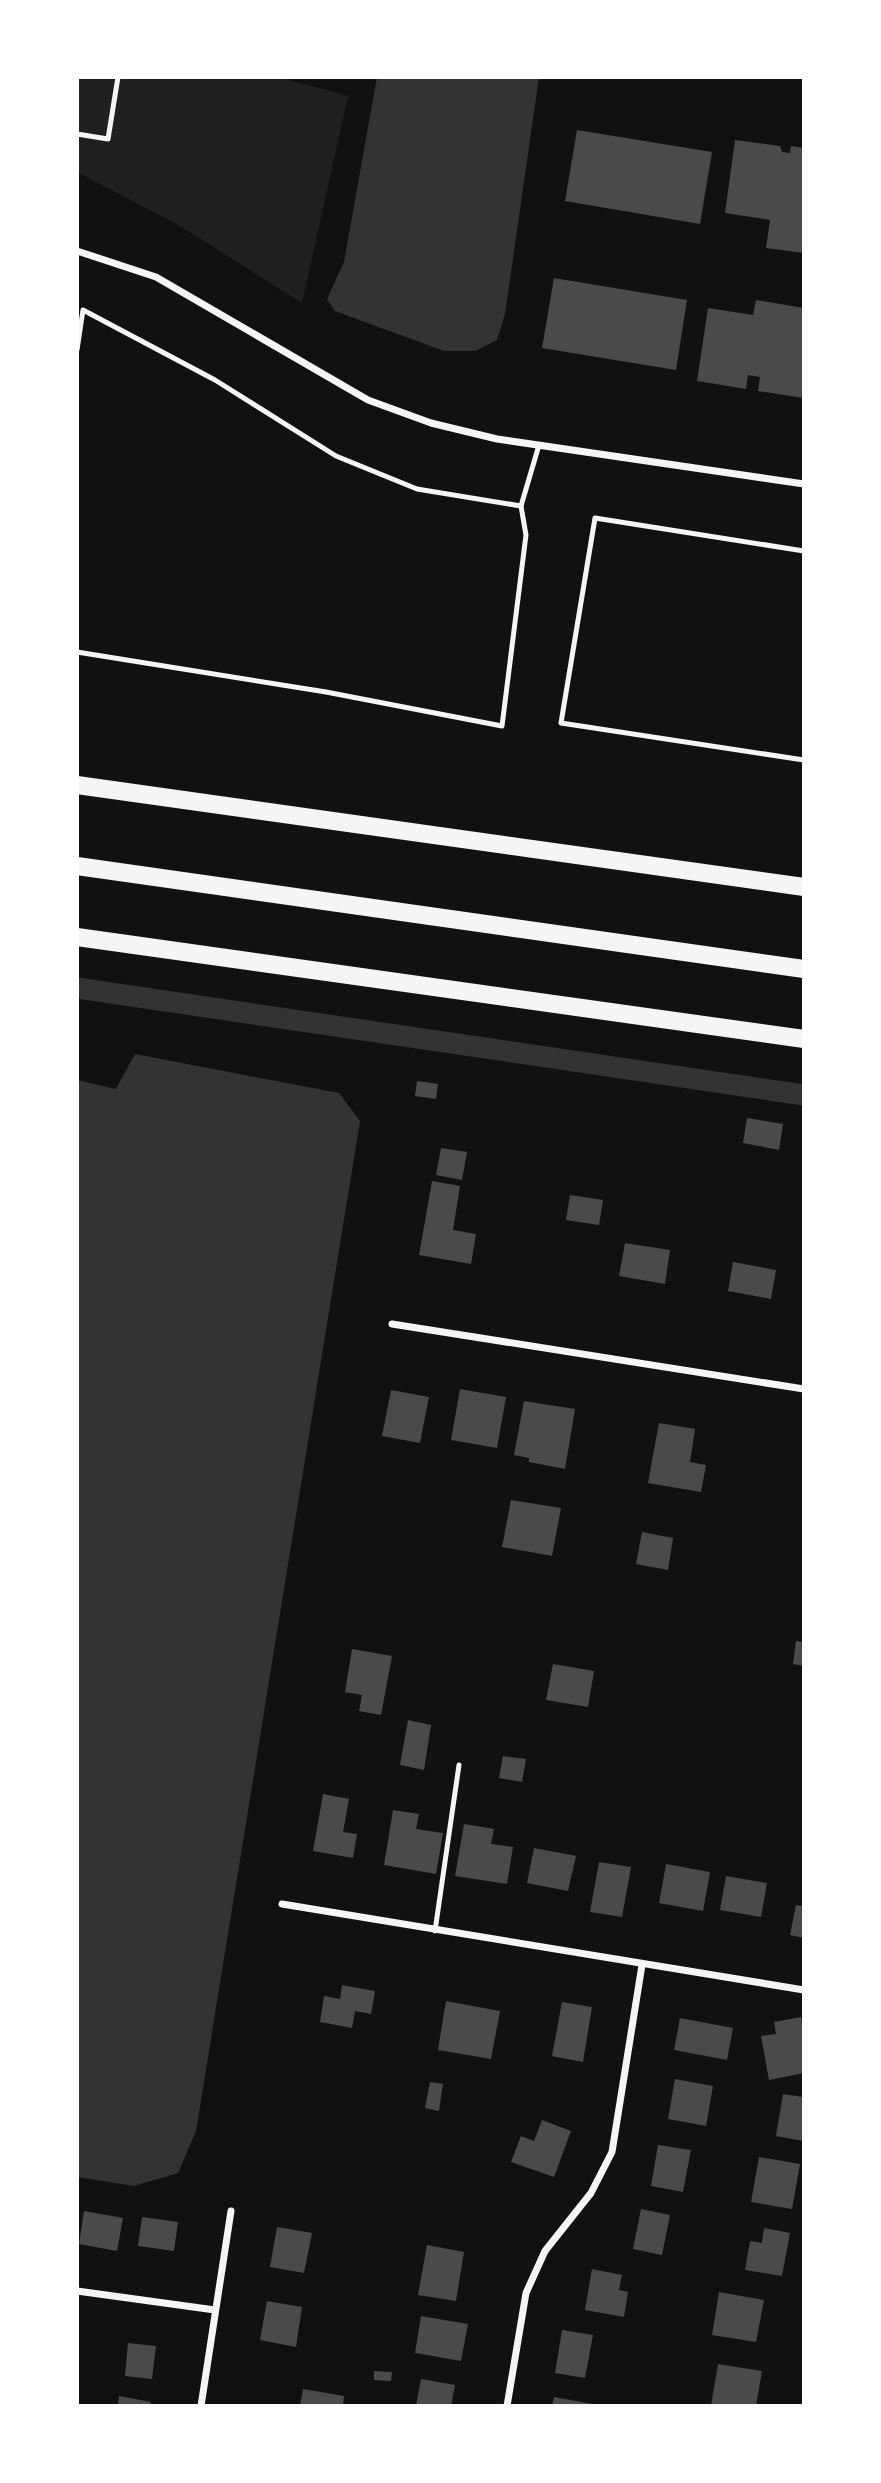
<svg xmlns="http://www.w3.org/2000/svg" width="881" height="2483" viewBox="0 0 881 2483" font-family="'PT Serif',serif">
	<rect width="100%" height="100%" fill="#111"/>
	<path fill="#202020" d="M77 77H277L348 96 302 303 180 226 77 172Z"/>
	<g fill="#333">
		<path d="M377 77H539L505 314 497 340 475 351H444L335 311 327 299 344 262Z"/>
		<path d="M135 1054 339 1093 360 1121 196 2131 178 2173 134 2186 77 2177V1080L116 1089Z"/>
	</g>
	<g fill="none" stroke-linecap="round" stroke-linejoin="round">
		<path stroke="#333" stroke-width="21" d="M77 988 804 1095"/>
	</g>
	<g fill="#4a4a4a">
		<path d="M577 130 712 152 700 224 565 201Z"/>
		<path d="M735 140 780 146 782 152 790 153 791 146 804 148V253L766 248 770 220 725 213Z"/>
		<path d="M554 278 687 300 676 370 542 348Z"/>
		<path d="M756 300 804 308V398L758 391 760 377 748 375 746 389 697 381 708 308 753 315Z"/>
		<path d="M417 1081 438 1084 436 1099 415 1096Z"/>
		<path d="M747 1118 783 1124 779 1150 743 1143Z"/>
		<path d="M441 1148 467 1152 462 1180 436 1175Z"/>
		<path d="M432 1181 460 1186 453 1230 476 1234 471 1264 419 1255Z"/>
		<path d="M570 1195 603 1200 599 1225 566 1220Z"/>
		<path d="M625 1243 670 1250 665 1284 619 1276Z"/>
		<path d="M733 1262 776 1270 771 1299 728 1291Z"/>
		<path d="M460 1389 506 1397 497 1448 451 1440Z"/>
		<path d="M391 1390 429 1397 420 1443 382 1436Z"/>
		<path d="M524 1401 575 1409 565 1469 529 1462V1458L514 1455Z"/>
		<path d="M659 1423 695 1429 690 1462 706 1465 701 1492 648 1483Z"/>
		<path d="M511 1500 561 1508 552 1556 502 1547Z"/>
		<path d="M642 1532 673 1538 668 1570 636 1564Z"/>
		<path d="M796 1641 804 1642V1666L793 1664Z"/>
		<path d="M352 1649 392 1656 381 1715 359 1711 362 1695 345 1692Z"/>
		<path d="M553 1664 594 1671 588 1707 546 1700Z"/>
		<path d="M408 1720 431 1725 424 1770 400 1765Z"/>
		<path d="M503 1756 526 1759 522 1782 499 1778Z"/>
		<path d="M323 1794 349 1799 343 1832 357 1834 353 1858 313 1851Z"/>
		<path d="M393 1810 419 1814 416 1829 443 1833 436 1874 384 1865Z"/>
		<path d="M464 1824 494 1829 491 1844 513 1847 507 1884 455 1876Z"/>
		<path d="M534 1848 576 1856 568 1891 527 1883Z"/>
		<path d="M599 1862 631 1867 622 1917 590 1912Z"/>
		<path d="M666 1864 710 1872 703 1911 659 1903Z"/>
		<path d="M726 1876 767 1883 761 1917 720 1910Z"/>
		<path d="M796 1905 804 1906V1938L790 1935Z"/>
		<path d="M342 1985 375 1991 371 2014 355 2011 352 2028 320 2022 324 1996 340 1999Z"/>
		<path d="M446 2001 500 2011 491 2059 438 2050Z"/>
		<path d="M562 2002 592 2007 583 2062 552 2056Z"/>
		<path d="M801 2017 804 2033V2073L769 2080 761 2036 776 2034 774 2022Z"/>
		<path d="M680 2018 733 2028 727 2060 674 2050Z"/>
		<path d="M675 2079 713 2086 706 2126 668 2119Z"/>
		<path d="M430 2082 443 2084 439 2111 425 2108Z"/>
		<path d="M783 2094 804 2097 803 2141 776 2136Z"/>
		<path d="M542 2120 571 2131 554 2177 511 2162 521 2136 534 2141Z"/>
		<path d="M658 2145 691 2150 683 2192 651 2186Z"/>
		<path d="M759 2157 800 2164 792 2209 751 2202Z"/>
		<path d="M641 2209 670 2215 662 2255 633 2249Z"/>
		<path d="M84 2211 123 2218 117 2251 79 2244Z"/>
		<path d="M142 2217 178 2222 174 2251 138 2246Z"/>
		<path d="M277 2227 312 2233 304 2273 270 2267Z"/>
		<path d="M764 2228 790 2233 782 2276 745 2270 750 2241 762 2243Z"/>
		<path d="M427 2245 464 2252 456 2301 418 2295Z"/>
		<path d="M592 2269 622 2275 619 2290 628 2292 624 2317 585 2310Z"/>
		<path d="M719 2292 764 2300 756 2342 712 2335Z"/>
		<path d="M267 2301 302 2307 296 2347 260 2340Z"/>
		<path d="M421 2316 468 2324 461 2361 415 2353Z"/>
		<path d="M562 2330 593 2335 585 2378 555 2373Z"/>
		<path d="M128 2343 156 2346 152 2379 125 2376Z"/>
		<path d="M718 2364 762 2371 756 2406H711Z"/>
		<path d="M374 2371 392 2372 391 2381 374 2380Z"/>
		<path d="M421 2379 455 2385 451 2406H416Z"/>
		<path d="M303 2389 344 2396 343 2406H300Z"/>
		<path d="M119 2396 151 2402 150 2406H118Z"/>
		<path d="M554 2397 598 2405V2406H552Z"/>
	</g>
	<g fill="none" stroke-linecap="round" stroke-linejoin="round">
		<g stroke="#f5f5f5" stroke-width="5">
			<path d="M77 134 108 139 118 77"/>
			<path d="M77 350 83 310 215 380 336 456 417 489 521 506"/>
			<path d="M804 551 595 518 561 723 804 760"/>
			<path d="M77 652 326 692 502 726 526 535 521 506 539 445"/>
			<path d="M435 1931 459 1765"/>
		</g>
		<g stroke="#f5f5f5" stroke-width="7">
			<path d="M77 251 156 277 368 400 431 423 497 439 804 484"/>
			<path d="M392 1324 804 1389"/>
			<path d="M282 1904 804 1990"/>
			<path d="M77 2291 215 2310"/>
			<path d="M201 2406 231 2211"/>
			<path d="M507 2406 526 2293 545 2251 591 2193 612 2152 642 1965"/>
		</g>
		<g stroke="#f5f5f5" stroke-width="18">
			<path d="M77 785 804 887"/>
			<path d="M77 866 804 969"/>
			<path d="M77 937 804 1039"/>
		</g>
	</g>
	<rect width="881" height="2483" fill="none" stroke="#ffffff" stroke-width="158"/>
</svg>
